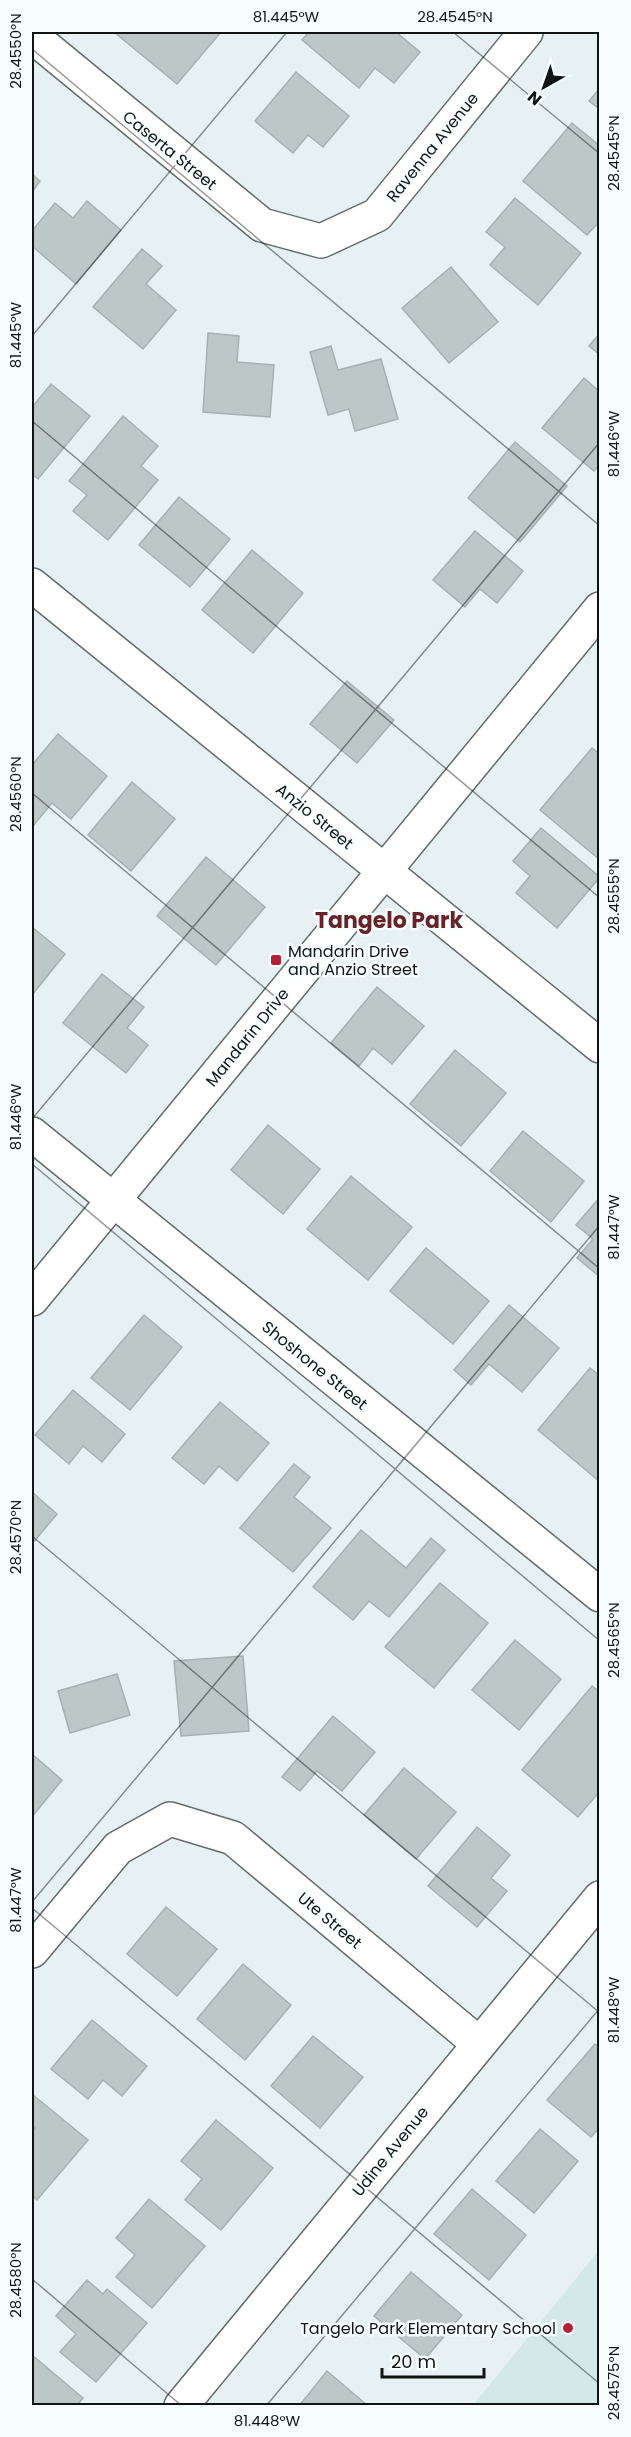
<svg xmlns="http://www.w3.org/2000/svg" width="631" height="2437" viewBox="0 0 631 2437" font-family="Poppins,sans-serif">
	<rect width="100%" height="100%" fill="#e7f1f3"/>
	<path fill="#d4e8ea" d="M599 2250V2405H473Z"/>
	<g fill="#bdc7c8" stroke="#a7b0b2" stroke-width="1.5">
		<path d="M114 32H221L177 84Z"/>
		<path d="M309 32H396L420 52 394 83 375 68 359 88 302 40Z"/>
		<path d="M296 72 349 116 323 147 308 135 293 153 255 121Z"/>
		<path d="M600 88V109L589 101Z"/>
		<path d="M572 123 600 146V221L587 235 523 181Z"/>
		<path d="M32 174 40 181 32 192Z"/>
		<path d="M515 198 581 253 538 305 490 265 505 247 486 232Z"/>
		<path d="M87 201 121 230 76 284 32 246V231L55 203 73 218Z"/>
		<path d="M142 249 162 266 146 284 176 310 143 349 93 307Z"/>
		<path d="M451 267 498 322 449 363 402 308Z"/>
		<path d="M208 333 239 336 237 362 274 365 270 417 203 412Z"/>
		<path d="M600 333V355L589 346Z"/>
		<path d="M331 346 338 370 381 359 398 419 355 431 349 409 328 415 310 352Z"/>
		<path d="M584 378 600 392V464L594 471 542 428Z"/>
		<path d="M51 384 90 416 38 479 32 474V403L34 405Z"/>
		<path d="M123 416 158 446 141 466 158 480 108 540 73 511 87 495 69 481Z"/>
		<path d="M515 442 567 486 520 542 468 498Z"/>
		<path d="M179 497 230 539 190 587 139 545Z"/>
		<path d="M475 531 523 571 497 603 480 589 465 607 433 580Z"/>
		<path d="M252 550 303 593 253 653 202 610Z"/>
		<path d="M347 681 394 720 357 763 310 724Z"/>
		<path d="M58 734 107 776 71 819 52 803 34 825 32 823V765Z"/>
		<path d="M592 748 600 754V860L540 810Z"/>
		<path d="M132 782 175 819 131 871 88 835Z"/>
		<path d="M541 828 600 877 557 928 516 893 530 876 513 861Z"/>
		<path d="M206 857 265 907 216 965 157 916Z"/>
		<path d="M32 927 65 954 32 995Z"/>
		<path d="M102 974 144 1007 127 1028 148 1045 126 1073 63 1023Z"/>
		<path d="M377 987 424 1026 392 1064 373 1048 359 1066 331 1043Z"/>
		<path d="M455 1050 506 1093 461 1146 410 1104Z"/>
		<path d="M268 1125 320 1169 283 1214 231 1170Z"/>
		<path d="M523 1131 584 1181 551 1222 490 1171Z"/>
		<path d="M351 1176 412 1227 368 1280 307 1229Z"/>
		<path d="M600 1197V1277L577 1258 593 1239 576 1225Z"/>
		<path d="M426 1248 489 1301 453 1344 390 1291Z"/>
		<path d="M509 1305 559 1348 522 1392 489 1364 471 1385 454 1370Z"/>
		<path d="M144 1315 182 1347 130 1410 91 1378Z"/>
		<path d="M590 1368 600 1376V1482L538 1430Z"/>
		<path d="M73 1390 125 1434 102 1462 83 1446 69 1464 35 1435Z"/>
		<path d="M220 1402 269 1443 237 1481 219 1466 204 1484 172 1458Z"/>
		<path d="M294 1464 310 1477 294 1497 331 1528 293 1572 240 1528Z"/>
		<path d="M32 1492 57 1514 32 1544Z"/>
		<path d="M361 1530 406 1568 431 1538 445 1550 389 1617 369 1601 353 1620 313 1587Z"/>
		<path d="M440 1583 488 1623 434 1688 385 1647Z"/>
		<path d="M515 1640 561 1679 519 1730 472 1690Z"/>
		<path d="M243 1656 249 1731 181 1736 174 1661Z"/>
		<path d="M117 1674 130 1715 70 1733 58 1691Z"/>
		<path d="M592 1686 600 1692V1791L578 1817 522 1770Z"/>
		<path d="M333 1716 375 1752 342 1791 317 1771 300 1791 282 1777Z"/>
		<path d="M32 1754 62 1780 32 1817Z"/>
		<path d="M404 1768 456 1812 416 1859 364 1815Z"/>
		<path d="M477 1827 510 1855 491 1878 507 1891 477 1927 428 1886Z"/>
		<path d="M166 1907 217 1949 177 1996 127 1954Z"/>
		<path d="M243 1964 291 2005 245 2060 197 2019Z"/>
		<path d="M92 2020 147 2066 122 2096 103 2080 88 2099 51 2069Z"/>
		<path d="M313 2036 363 2077 320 2128 271 2086Z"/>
		<path d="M595 2044 600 2048V2127L591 2137 547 2100Z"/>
		<path d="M33 2095 88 2140 37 2200 32 2195V2132L35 2128 32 2125Z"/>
		<path d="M216 2120 273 2168 221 2230 185 2200 202 2179 181 2161Z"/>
		<path d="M540 2129 578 2161 534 2213 496 2181Z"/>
		<path d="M472 2189 526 2235 489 2280 434 2234Z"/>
		<path d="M149 2199 205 2246 152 2308 116 2277 135 2255 116 2238Z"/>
		<path d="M411 2272 462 2315 425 2359 374 2316Z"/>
		<path d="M87 2280 103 2294 107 2289 147 2323 96 2382 60 2352 76 2334 56 2316Z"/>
		<path d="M32 2355 83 2398 77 2406H32Z"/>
		<path d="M327 2371 368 2406H299Z"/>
	</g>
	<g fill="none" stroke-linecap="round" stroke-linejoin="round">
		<defs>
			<g id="minor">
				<path d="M32 36 262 225 321 241 377 215 526 32"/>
				<path d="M32 585 600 1046"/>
				<path d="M32 1134 600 1595"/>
				<path d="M32 1951 118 1848 170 1819 233 1838 478 2043"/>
				<path d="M181 2406 600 1898"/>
			</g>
			<path id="tertiary" d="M32 1299 600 609"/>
		</defs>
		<use href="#minor" stroke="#626b6d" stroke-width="36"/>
		<use href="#tertiary" stroke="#626b6d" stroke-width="36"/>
		<use href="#minor" stroke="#fff" stroke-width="33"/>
		<use href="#tertiary" stroke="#fff" stroke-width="33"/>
	</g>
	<path fill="none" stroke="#101414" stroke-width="1.5" stroke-opacity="0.45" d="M453 32 600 154M32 49 600 526M32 336 287 32M32 421 600 898M32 793 600 1269M32 1119 600 442M32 1164 600 1641M32 1536 600 2013M32 1902 600 1225M32 1908 600 2384M32 2279 182 2406M266 2406 600 2008"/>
	<g fill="#b42237" stroke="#f8feff" stroke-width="2">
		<rect x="270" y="954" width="12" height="12" rx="3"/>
		<circle cx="568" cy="2328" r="6"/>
	</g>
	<g text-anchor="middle" stroke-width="5" stroke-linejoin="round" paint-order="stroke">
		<g font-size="16" fill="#101414" stroke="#f8feff">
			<text transform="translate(432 147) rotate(-51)" y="6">Ravenna Avenue</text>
			<text transform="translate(170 150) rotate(39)" y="6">Caserta Street</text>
			<text transform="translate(315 816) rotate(39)" y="6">Anzio Street</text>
			<text transform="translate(247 1037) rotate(-51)" y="6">Mandarin Drive</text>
			<text transform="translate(315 1365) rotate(39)" y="6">Shoshone Street</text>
			<text transform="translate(330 1920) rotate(40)" y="6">Ute Street</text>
			<text transform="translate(390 2151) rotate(-51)" y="6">Udine Avenue</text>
		</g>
		<g font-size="16" fill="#101414" stroke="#f8feff" text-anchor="start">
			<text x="288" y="957">Mandarin Drive<tspan x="288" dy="18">and Anzio Street</tspan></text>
			<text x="556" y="2334" text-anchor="end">Tangelo Park Elementary School</text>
		</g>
		<g font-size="22" font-weight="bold" fill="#682327" stroke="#f8feff">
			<text x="389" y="928">Tangelo Park</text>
		</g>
	</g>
	<rect width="631" height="2437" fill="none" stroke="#f8feff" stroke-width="66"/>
	<g transform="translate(544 87) rotate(220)" stroke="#f8feff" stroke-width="4.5" paint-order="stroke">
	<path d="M0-4.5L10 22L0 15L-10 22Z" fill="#101414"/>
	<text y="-9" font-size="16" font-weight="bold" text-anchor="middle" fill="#101414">N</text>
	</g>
	<path d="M382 2368v9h102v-9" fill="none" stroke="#101414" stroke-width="3"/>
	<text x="391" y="2368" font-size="18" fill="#101414" stroke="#f8feff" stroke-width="4.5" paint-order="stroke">20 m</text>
	<rect x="33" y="33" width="565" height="2371" fill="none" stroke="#101414" stroke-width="2"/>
	<g font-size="15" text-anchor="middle" fill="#101414">
		<text x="286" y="22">81.445°W</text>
		<text x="455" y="22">28.4545°N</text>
		<text transform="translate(16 51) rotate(-90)" y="5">28.4550°N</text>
		<text transform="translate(614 153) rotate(-90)" y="5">28.4545°N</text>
		<text transform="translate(16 335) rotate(-90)" y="5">81.445°W</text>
		<text transform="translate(614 444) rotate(-90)" y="5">81.446°W</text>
		<text transform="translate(16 794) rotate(-90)" y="5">28.4560°N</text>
		<text transform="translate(614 896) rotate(-90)" y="5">28.4555°N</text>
		<text transform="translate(16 1117) rotate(-90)" y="5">81.446°W</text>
		<text transform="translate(614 1227) rotate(-90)" y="5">81.447°W</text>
		<text transform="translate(16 1537) rotate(-90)" y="5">28.4570°N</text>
		<text transform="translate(614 1640) rotate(-90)" y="5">28.4565°N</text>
		<text transform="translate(16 1900) rotate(-90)" y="5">81.447°W</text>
		<text transform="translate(614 2010) rotate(-90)" y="5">81.448°W</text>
		<text transform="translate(16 2280) rotate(-90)" y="5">28.4580°N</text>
		<text transform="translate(614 2383) rotate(-90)" y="5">28.4575°N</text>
		<text x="267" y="2426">81.448°W</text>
	</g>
</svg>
